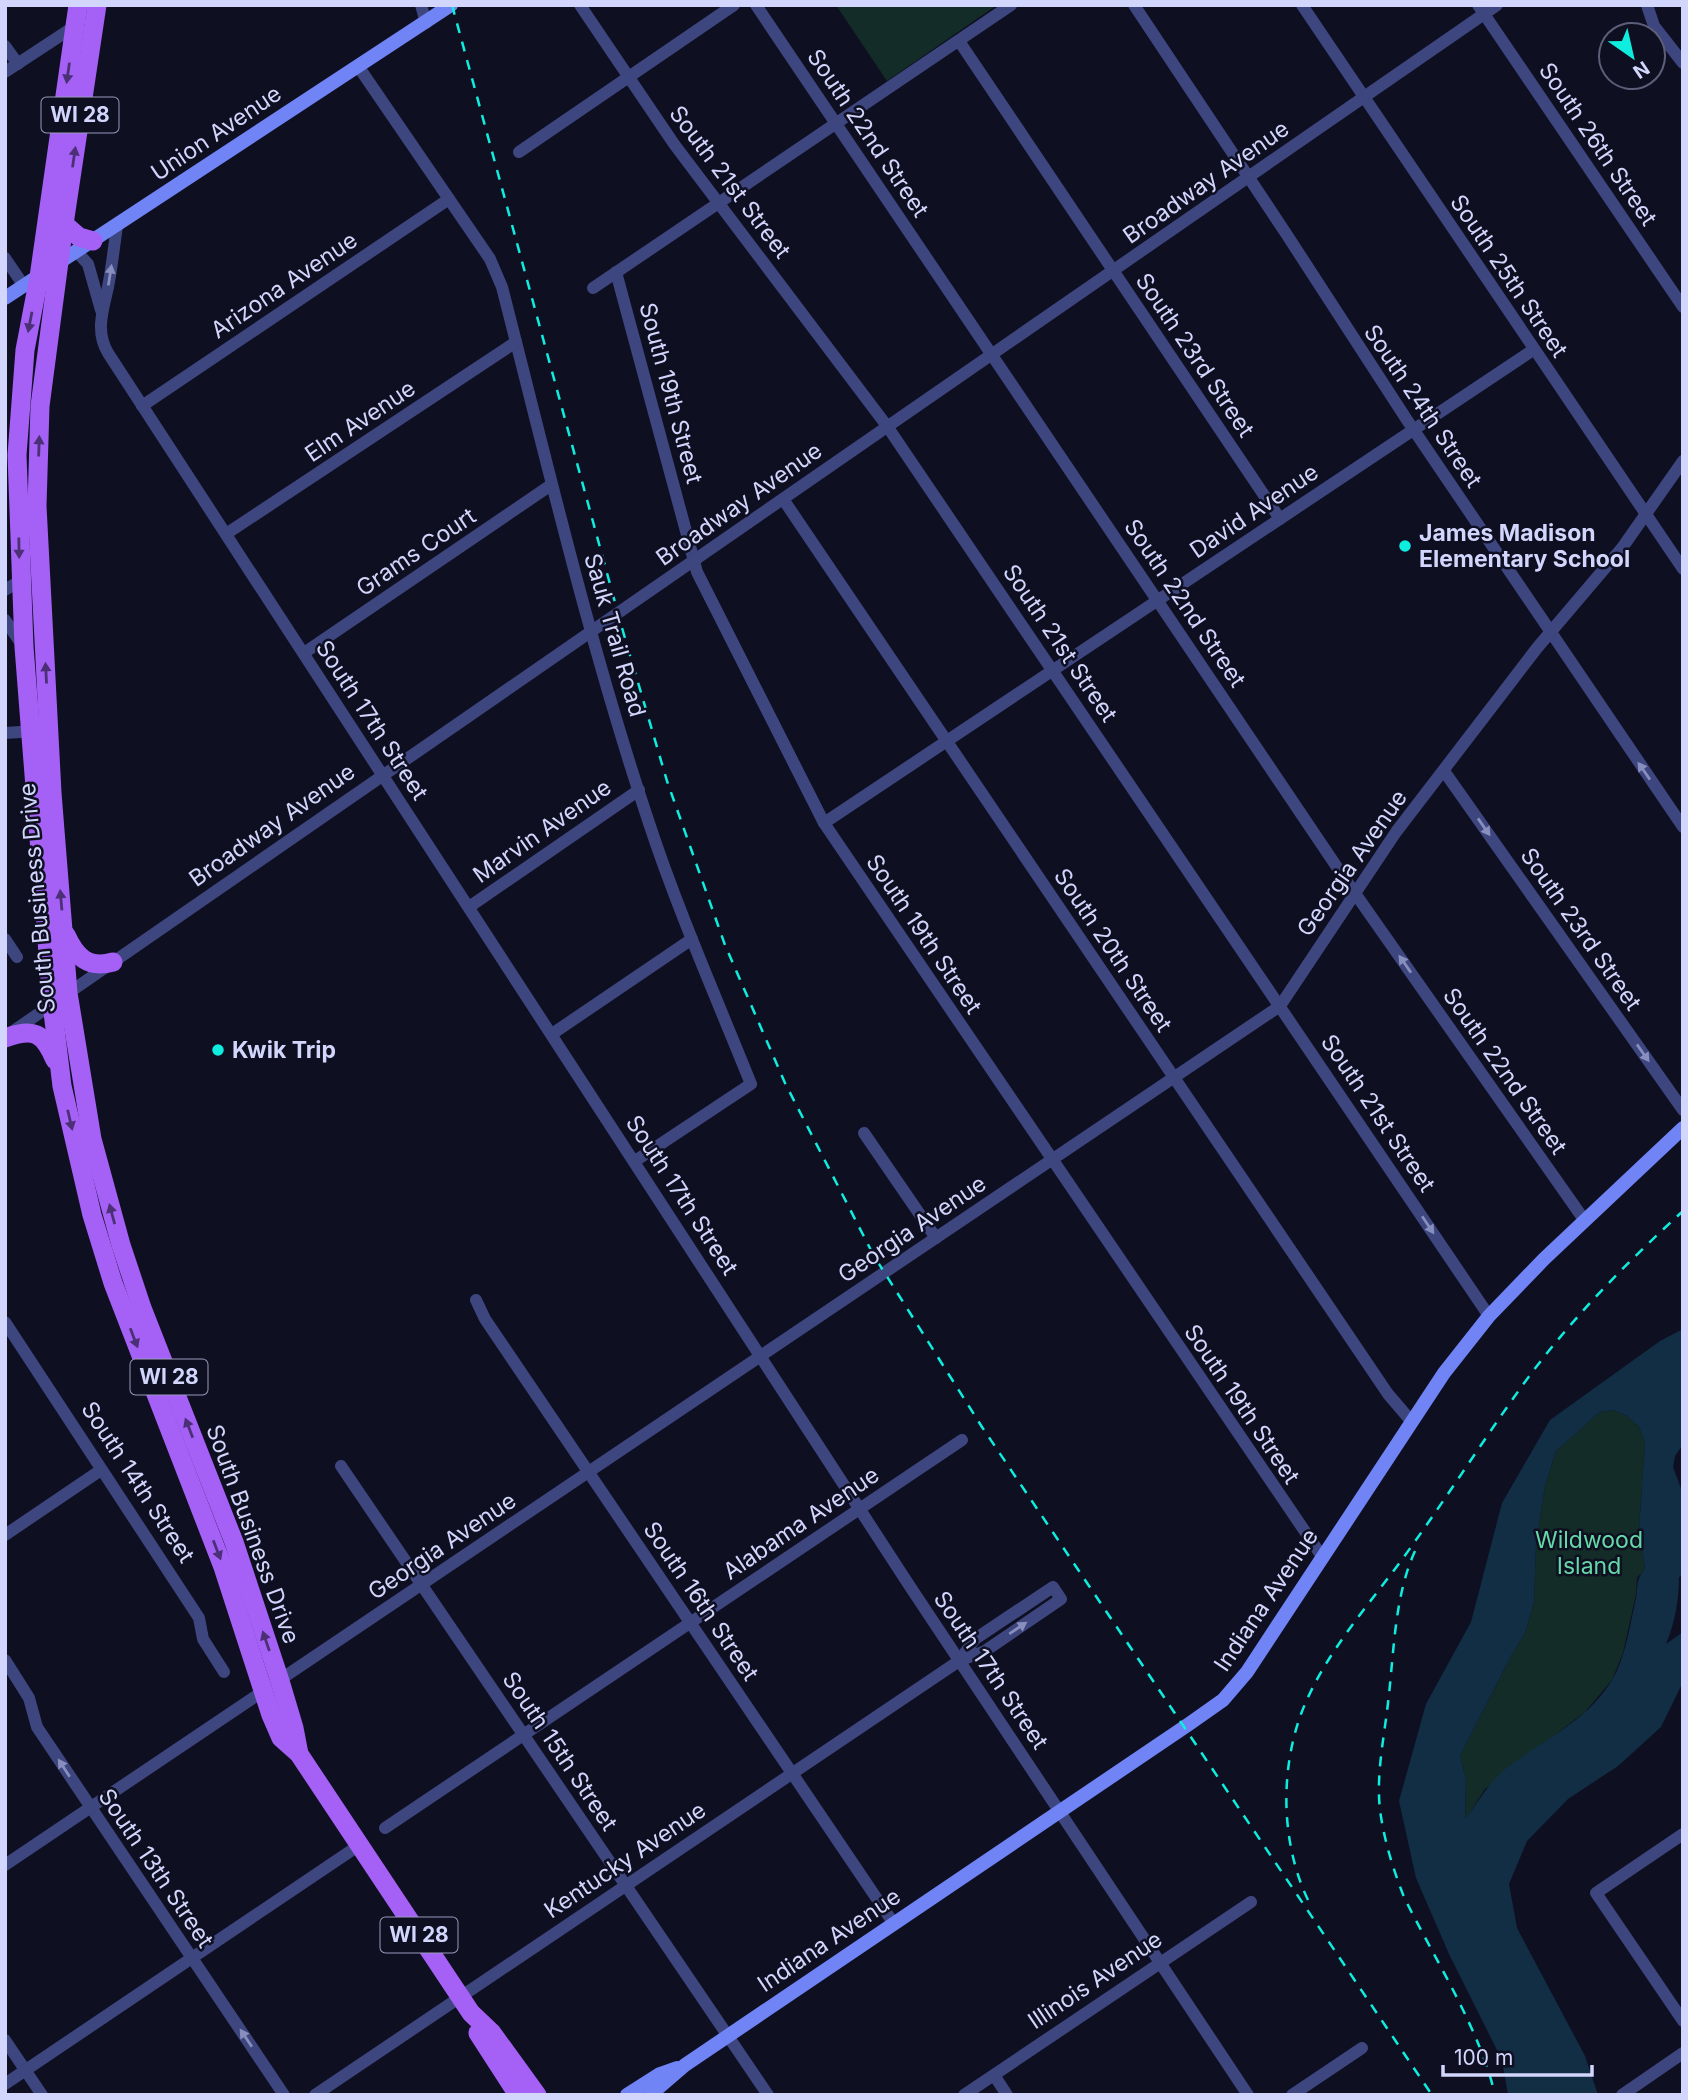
<svg xmlns="http://www.w3.org/2000/svg" width="1688" height="2100" viewBox="0 0 1688 2100" font-family="Inter,sans-serif">
	<rect width="100%" height="100%" fill="#0f0f22"/>
	<g fill="#132c27">
		<path d="M836 5H997L887 81Z"/>
		<path d="M1613 1410 1627 1416 1639 1427 1645 1443 1639 1530 1645 1569 1637 1578 1636 1594 1623 1653 1612 1680 1585 1712 1485 1789 1465 1820 1466 1779 1460 1756 1511 1656 1525 1633 1534 1602 1536 1544 1545 1486 1556 1451 1600 1412Z"/>
	</g>
	<path fill="#112e45" fill-rule="evenodd" d="M1683 1329V1444L1675 1456 1673 1467 1683 1494V1574L1679 1577C1679 1600 1675 1622 1666 1644L1683 1632V1682L1661 1727 1618 1766 1568 1799 1527 1841 1509 1884 1517 1928 1585 2056 1598 2095H1508L1502 2060 1449 1954 1416 1878 1399 1801 1426 1704 1471 1622 1502 1503 1550 1420 1660 1341ZM1613 1410 1627 1416 1639 1427 1645 1443 1639 1530 1645 1569C1636 1579 1638 1585 1636 1598 1630 1624 1626 1657 1612 1680 1588 1720 1545 1739 1509 1766 1490 1780 1479 1801 1465 1819L1466 1779 1460 1756 1511 1656 1525 1633 1534 1602 1536 1544 1545 1486 1556 1451 1600 1412Z"/>
	<g fill="none" stroke-linecap="round" stroke-linejoin="round">
		<g stroke="#3d467e" stroke-width="12">
			<path d="M421 5 426 23"/>
			<path d="M580 5 674 144 887 426 1489 1316"/>
			<path d="M756 5 1345 879 1585 1221"/>
			<path d="M1134 5 1287 235 1407 420 1683 827"/>
			<path d="M1302 5 1683 569"/>
			<path d="M1478 5 1683 307"/>
			<path d="M1647 5 1654 26 1683 63"/>
			<path d="M959 41 1280 519"/>
			<path d="M5 46 18 64"/>
			<path d="M358 66 490 259 502 287C548 466 590 647 649 823 678 911 716 997 751 1084L635 1161"/>
			<path d="M5 72 69 30 80 32"/>
			<path d="M519 152 734 5"/>
			<path d="M117 226C114 246 112 267 108 287 103 310 95 331 108 353L909 1585 1248 2095"/>
			<path d="M77 252 88 264 101 310"/>
			<path d="M5 258 24 286"/>
			<path d="M616 272 697 572 824 823 1323 1558"/>
			<path d="M593 288 1011 5"/>
			<path d="M142 406 449 199"/>
			<path d="M783 499 1388 1394 1412 1422"/>
			<path d="M226 534 516 342"/>
			<path d="M5 590 21 580"/>
			<path d="M5 620 23 646"/>
			<path d="M304 653 551 485"/>
			<path d="M5 733 36 731"/>
			<path d="M1444 771 1683 1110"/>
			<path d="M824 823 1533 350"/>
			<path d="M469 907 639 790"/>
			<path d="M5 939 17 957"/>
			<path d="M12 1032 1497 5"/>
			<path d="M552 1034 692 939"/>
			<path d="M864 1133 936 1238"/>
			<path d="M476 1300 485 1319 894 1924"/>
			<path d="M5 1322 199 1618 203 1639 224 1672"/>
			<path d="M341 1466 768 2095"/>
			<path d="M5 1535 101 1470"/>
			<path d="M5 1660 29 1698 37 1727 284 2095"/>
			<path d="M385 1828 962 1440"/>
			<path d="M1683 1834 1596 1893 1683 2021"/>
			<path d="M5 1865 1280 1006 1396 832 1537 648 1622 548 1683 461"/>
			<path d="M5 2040 42 2095"/>
			<path d="M994 2075 1007 2095"/>
			<path d="M5 2084 358 1846"/>
			<path d="M315 2095 959 1661 985 1651 1061 1599 1053 1587 975 1639 959 1661"/>
			<path d="M964 2095 1251 1902"/>
			<path d="M1292 2095 1362 2048"/>
			<path d="M1622 2095 1683 2053"/>
		</g>
		<g stroke="#7084f6" stroke-width="14">
			<path d="M5 298 451 5"/>
			<path d="M627 2095 660 2074 677 2068"/>
			<path d="M650 2095 685 2065 1189 1724 1223 1700 1247 1672 1444 1373 1489 1316 1544 1259 1683 1128"/>
		</g>
		<g stroke="#a561f5" stroke-width="19">
			<path d="M78 5 39 277 25 350 17 455 24 647 52 1004 62 1086 92 1215 113 1283 223 1567 271 1715 281 1738 299 1754 471 2013 492 2033 537 2095"/>
			<path d="M97 5 64 224 40 406 37 506 52 793 68 993 92 1139 121 1245 142 1308 234 1542 280 1681 294 1728 299 1754"/>
			<path d="M64 224 79 237 93 241"/>
			<path d="M66 935C76 957 88 969 113 962"/>
			<path d="M5 1038C34 1028 43 1032 55 1060"/>
			<path d="M478 2033 518 2095"/>
		</g>
		<g stroke="#0fedde" stroke-width="2.5" stroke-dasharray="10 9" stroke-linecap="butt">
			<path d="M452 5 622 628 667 781 725 945 785 1083 874 1256 982 1427 1432 2095"/>
			<path d="M1415 1551C1394 1597 1394 1654 1388 1703 1384 1738 1376 1775 1380 1810 1384 1840 1393 1869 1404 1897 1434 1958 1480 2029 1495 2095"/>
			<path d="M1308 1900C1281 1843 1280 1772 1301 1714 1325 1651 1373 1601 1411 1547 1449 1494 1484 1439 1522 1386 1569 1321 1624 1265 1683 1211"/>
		</g>
	</g>
	<defs><path id="oneway-solid" d="M-6-.8H1V-3.2L6.5 0L1 3.2V.8H-6Z" transform="scale(1.75)"/></defs>
	<g fill="#4b3076">
		<use href="#oneway-solid" transform="translate(68 73) rotate(98)"/>
		<use href="#oneway-solid" transform="translate(74 157) rotate(-82)"/>
		<use href="#oneway-solid" transform="translate(30 322) rotate(101)"/>
		<use href="#oneway-solid" transform="translate(39 446) rotate(-88)"/>
		<use href="#oneway-solid" transform="translate(19 548) rotate(89)"/>
		<use href="#oneway-solid" transform="translate(46 673) rotate(-93)"/>
		<use href="#oneway-solid" transform="translate(61 900) rotate(-95)"/>
		<use href="#oneway-solid" transform="translate(70 1120) rotate(77)"/>
		<use href="#oneway-solid" transform="translate(112 1214) rotate(-105)"/>
		<use href="#oneway-solid" transform="translate(134 1338) rotate(69)"/>
		<use href="#oneway-solid" transform="translate(189 1428) rotate(-111)"/>
		<use href="#oneway-solid" transform="translate(217 1550) rotate(69)"/>
		<use href="#oneway-solid" transform="translate(266 1641) rotate(-109)"/>
	</g>
	<g fill="#888ebd">
		<use href="#oneway-solid" transform="translate(110 275) rotate(-81)"/>
		<use href="#oneway-solid" transform="translate(1644 771) rotate(-125)"/>
		<use href="#oneway-solid" transform="translate(1484 827) rotate(55)"/>
		<use href="#oneway-solid" transform="translate(1405 964) rotate(-125)"/>
		<use href="#oneway-solid" transform="translate(1643 1053) rotate(55)"/>
		<use href="#oneway-solid" transform="translate(1428 1225) rotate(56)"/>
		<use href="#oneway-solid" transform="translate(1018 1628) rotate(-34)"/>
		<use href="#oneway-solid" transform="translate(64 1768) rotate(-123)"/>
		<use href="#oneway-solid" transform="translate(246 2038) rotate(-124)"/>
	</g>
	<g fill="#0fedde" stroke="#0f0f22" stroke-width="2.5">
		<circle cx="1405" cy="546" r="7"/>
		<circle cx="218" cy="1050" r="7"/>
	</g>
	<g text-anchor="middle" stroke-width="5" stroke-linejoin="round" paint-order="stroke">
		<g fill="#0f0f22" stroke="#989abb" stroke-width="2">
			<rect x="41.5" y="97.5" width="77" height="35" rx="5"/>
			<rect x="130.5" y="1359.5" width="77" height="35" rx="5"/>
			<rect x="380.5" y="1917.5" width="77" height="35" rx="5"/>
		</g>
		<g font-size="21" font-weight="bold" fill="#d3d6fc">
			<text x="80" y="122">WI 28</text>
			<text x="169" y="1384">WI 28</text>
			<text x="419" y="1942">WI 28</text>
		</g>
		<g font-size="23" fill="#d3d6fc" stroke="#0f0f22">
			<text transform="translate(216 133) rotate(-34)" y="8">Union Avenue</text>
			<text transform="translate(868 133) rotate(56)" y="8">South 22nd Street</text>
			<text transform="translate(1598 144) rotate(56)" y="8">South 26th Street</text>
			<text transform="translate(730 182) rotate(53)" y="8">South 21st Street</text>
			<text transform="translate(1206 182) rotate(-35)" y="8">Broadway Avenue</text>
			<text transform="translate(1509 276) rotate(56)" y="8">South 25th Street</text>
			<text transform="translate(284 285) rotate(-34)" y="8">Arizona Avenue</text>
			<text transform="translate(1195 355) rotate(56)" y="8">South 23rd Street</text>
			<text transform="translate(671 393) rotate(75)" y="8">South 19th Street</text>
			<text transform="translate(1423 406) rotate(56)" y="8">South 24th Street</text>
			<text transform="translate(360 421) rotate(-34)" y="8">Elm Avenue</text>
			<text transform="translate(739 504) rotate(-35)" y="8">Broadway Avenue</text>
			<text transform="translate(1254 511) rotate(-34)" y="8">David Avenue</text>
			<text transform="translate(416 552) rotate(-34)" y="8">Grams Court</text>
			<text transform="translate(1185 603) rotate(56)" y="8">South 22nd Street</text>
			<text transform="translate(615 635) rotate(74)" y="8">Sauk Trail Road</text>
			<text transform="translate(1060 643) rotate(56)" y="8">South 21st Street</text>
			<text transform="translate(372 720) rotate(57)" y="8">South 17th Street</text>
			<text transform="translate(272 825) rotate(-35)" y="8">Broadway Avenue</text>
			<text transform="translate(542 831) rotate(-35)" y="8">Marvin Avenue</text>
			<text transform="translate(1352 863) rotate(-55)" y="8">Georgia Avenue</text>
			<text transform="translate(37 898) rotate(-95)" y="8">South Business Drive</text>
			<text transform="translate(1581 929) rotate(55)" y="8">South 23rd Street</text>
			<text transform="translate(924 934) rotate(56)" y="8">South 19th Street</text>
			<text transform="translate(1113 950) rotate(56)" y="8">South 20th Street</text>
			<text transform="translate(1505 1071) rotate(55)" y="8">South 22nd Street</text>
			<text transform="translate(1378 1113) rotate(56)" y="8">South 21st Street</text>
			<text transform="translate(682 1195) rotate(57)" y="8">South 17th Street</text>
			<text transform="translate(912 1229) rotate(-34)" y="8">Georgia Avenue</text>
			<text transform="translate(1242 1404) rotate(56)" y="8">South 19th Street</text>
			<text transform="translate(138 1482) rotate(57)" y="8">South 14th Street</text>
			<text transform="translate(801 1523) rotate(-34)" y="8">Alabama Avenue</text>
			<text transform="translate(253 1534) rotate(70)" y="8">South Business Drive</text>
			<text transform="translate(442 1546) rotate(-34)" y="8">Georgia Avenue</text>
			<text transform="translate(1266 1600) rotate(-56)" y="8">Indiana Avenue</text>
			<text transform="translate(701 1601) rotate(56)" y="8">South 16th Street</text>
			<text transform="translate(991 1670) rotate(56)" y="8">South 17th Street</text>
			<text transform="translate(560 1751) rotate(56)" y="8">South 15th Street</text>
			<text transform="translate(625 1860) rotate(-34)" y="8">Kentucky Avenue</text>
			<text transform="translate(156 1868) rotate(56)" y="8">South 13th Street</text>
			<text transform="translate(829 1940) rotate(-34)" y="8">Indiana Avenue</text>
			<text transform="translate(1095 1980) rotate(-34)" y="8">Illinois Avenue</text>
		</g>
		<g font-size="23" font-weight="bold" fill="#d3d6fc" stroke="#0f0f22" text-anchor="start">
			<text x="1419" y="541">James Madison<tspan x="1419" dy="26">Elementary School</tspan></text>
			<text x="232" y="1058">Kwik Trip</text>
		</g>
		<g font-size="23" fill="#64d8a7" stroke="#0f0f22">
			<text x="1589" y="1548">Wildwood<tspan x="1589" dy="26">Island</tspan></text>
		</g>
	</g>
	<rect width="1688" height="2100" fill="none" stroke="#d3d6fc" stroke-width="14"/>
	<g transform="translate(1632 56) rotate(146)"><circle r="33" fill="#0f0f22" stroke="#5d5f79" stroke-width="2"/>
	<path d="M0-5L12 26L0 18L-12 26Z" fill="#0fedde"/>
	<text y="-10" font-size="19" font-weight="bold" text-anchor="middle" fill="#d3d6fc">N</text>
	</g>
	<path d="M1443 2065v10h149v-10" fill="none" stroke="#d3d6fc" stroke-width="3.5"/>
	<text x="1454" y="2065" font-size="21" fill="#d3d6fc" stroke="#0f0f22" stroke-width="5" paint-order="stroke">100 m</text>
</svg>
